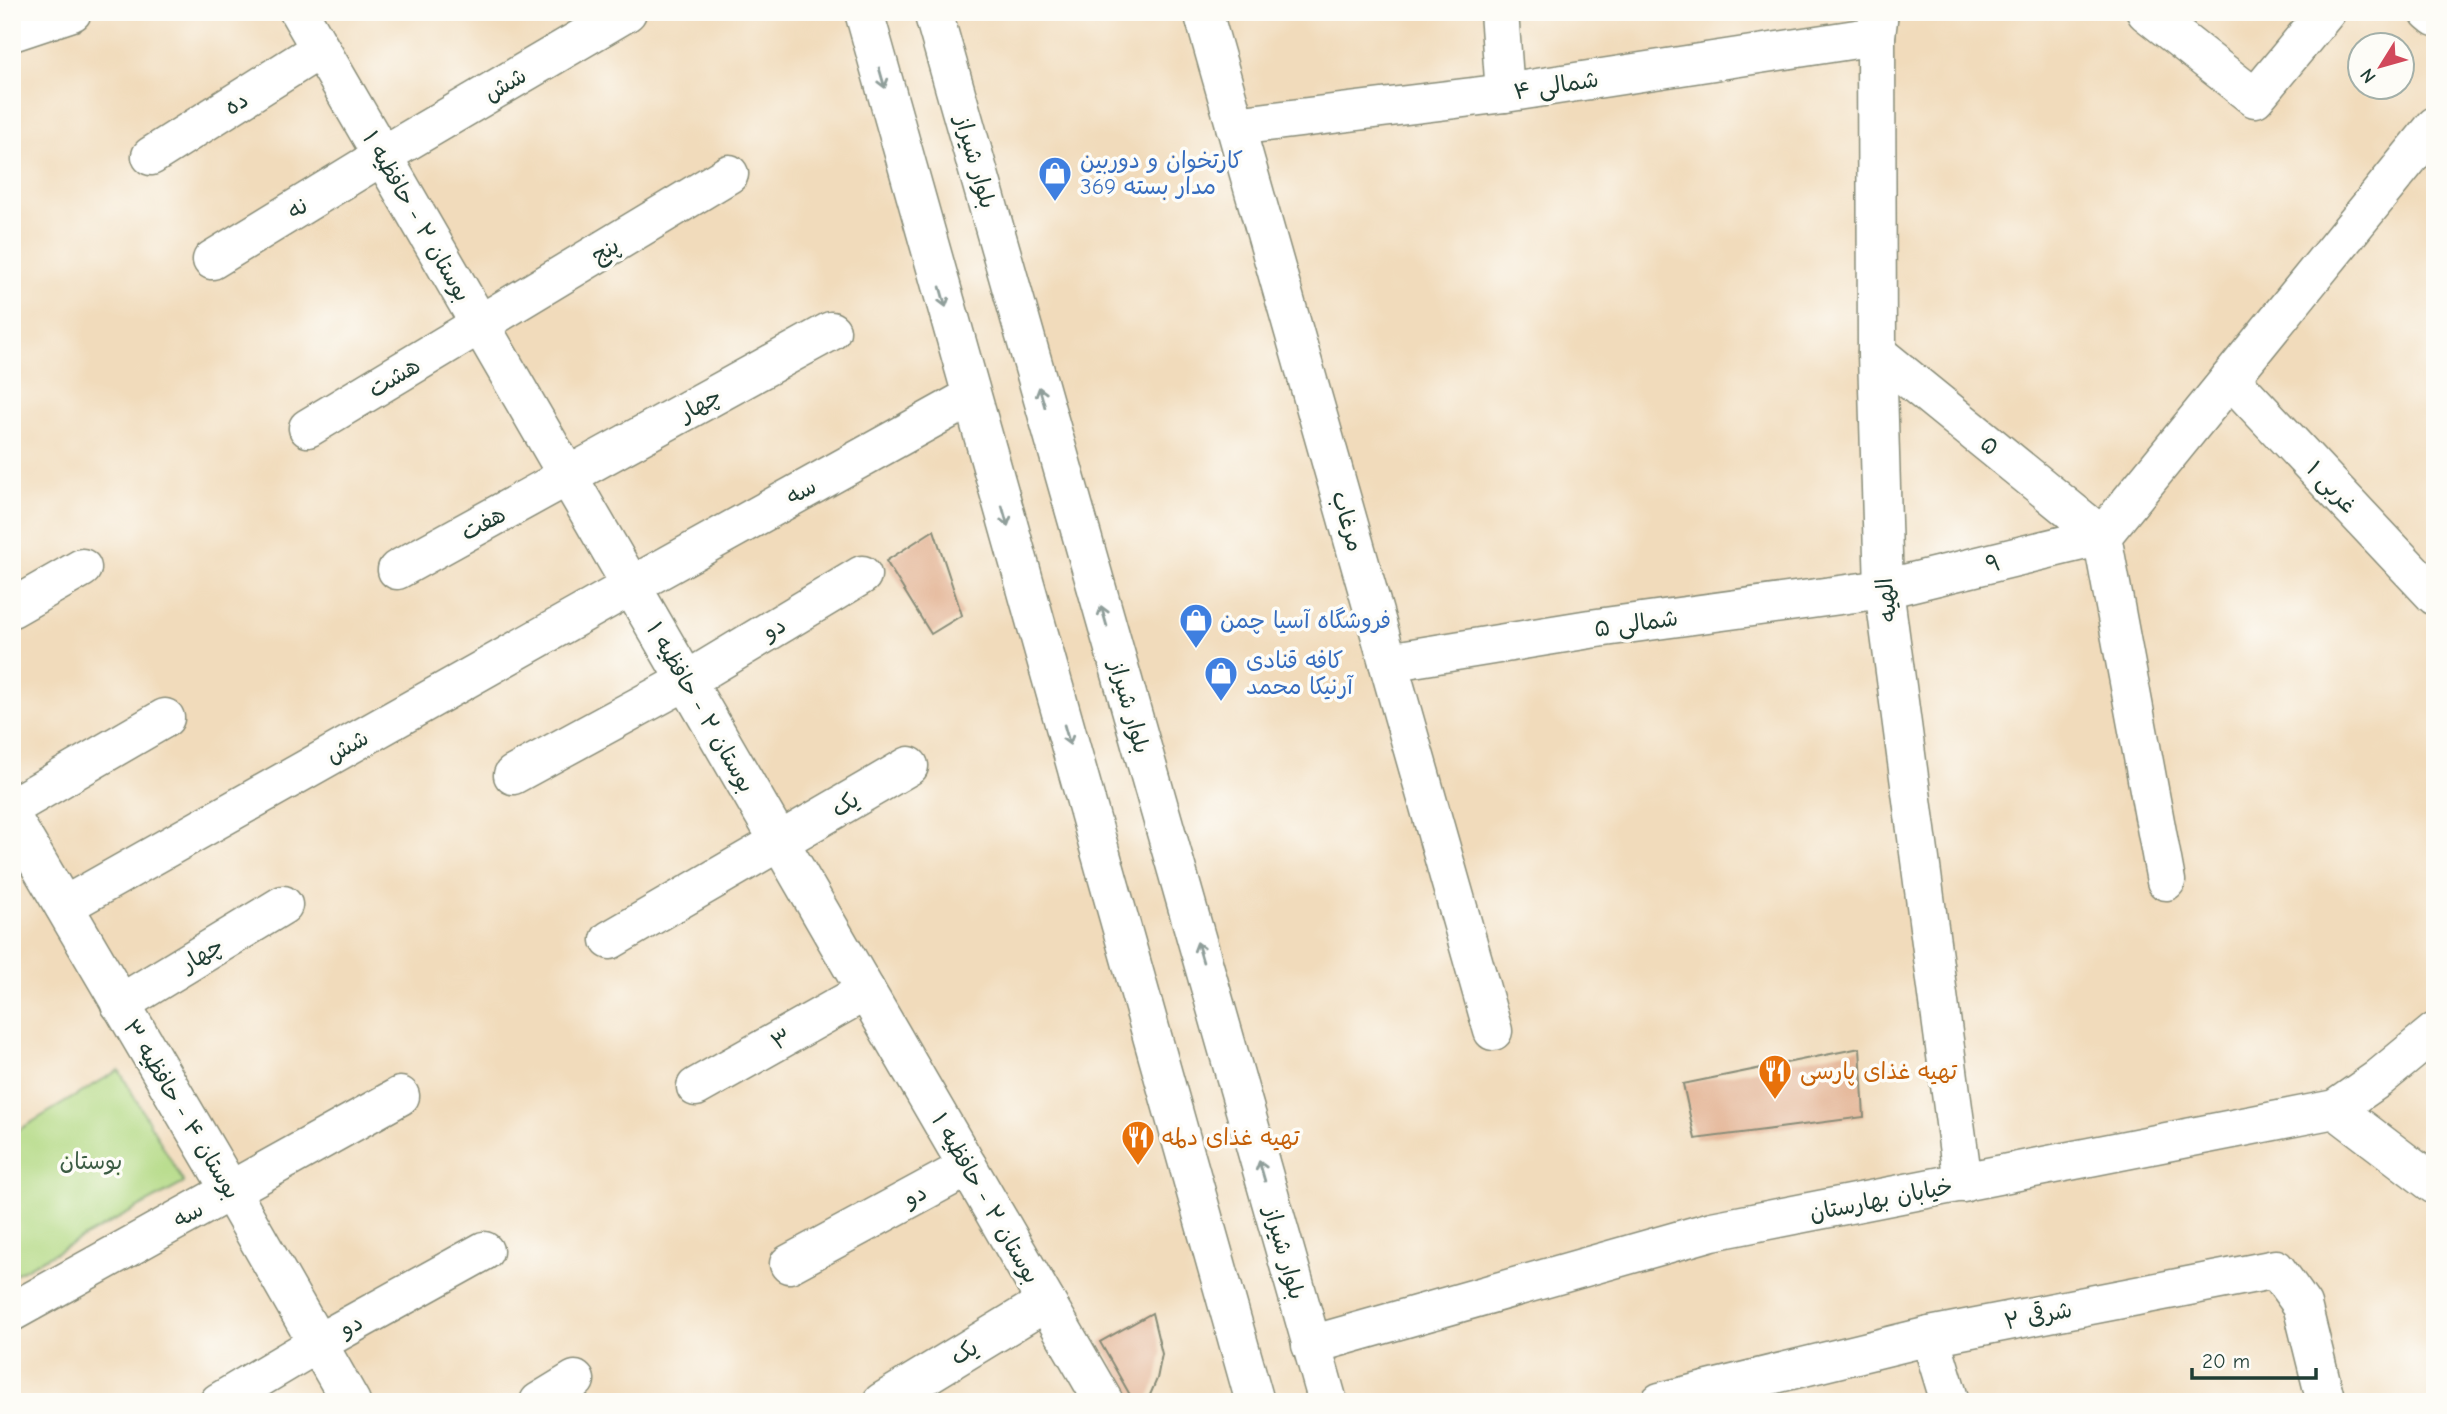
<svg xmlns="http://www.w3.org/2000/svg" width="2447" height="1414" viewBox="0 0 2447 1414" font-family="'Comic Neue','Playpen Sans Arabic',sans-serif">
	<rect width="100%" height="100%" fill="#fdfcf7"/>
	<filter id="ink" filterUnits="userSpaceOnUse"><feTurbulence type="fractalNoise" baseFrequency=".0143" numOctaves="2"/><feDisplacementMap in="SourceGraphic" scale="14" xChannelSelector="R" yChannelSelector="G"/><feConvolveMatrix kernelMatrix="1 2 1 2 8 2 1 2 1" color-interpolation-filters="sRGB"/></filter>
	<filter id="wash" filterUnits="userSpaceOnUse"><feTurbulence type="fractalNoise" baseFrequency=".00686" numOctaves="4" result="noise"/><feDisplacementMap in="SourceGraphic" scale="28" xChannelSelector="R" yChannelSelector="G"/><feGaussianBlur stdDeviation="1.57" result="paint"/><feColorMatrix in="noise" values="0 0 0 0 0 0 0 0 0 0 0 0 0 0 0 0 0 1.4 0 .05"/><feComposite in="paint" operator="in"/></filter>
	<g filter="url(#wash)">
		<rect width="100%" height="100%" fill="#f1dbbb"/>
		<path fill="#b2d983" stroke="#688b5c" stroke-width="2" d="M119 1070 184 1183 12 1276V1134Z"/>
		<g id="blocks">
			<g fill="#e3b293">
				<path d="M934 530 962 615 931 634 886 561Z"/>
				<path d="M1860 1048 1864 1117 1695 1139 1683 1084Z"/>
				<path d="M1152 1313 1162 1354 1157 1379 1147 1402H1134L1100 1342Z"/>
			</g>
		</g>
	</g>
	<g filter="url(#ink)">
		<use href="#blocks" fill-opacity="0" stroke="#888c78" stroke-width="2"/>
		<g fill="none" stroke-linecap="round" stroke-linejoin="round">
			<defs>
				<g id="street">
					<path d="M299 12 1104 1402"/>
					<path d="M1203 12 1493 1031"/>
					<path d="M1499 12 1505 93"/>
					<path d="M2146 12 2255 98 2326 12"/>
					<path d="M2429 12 2435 17"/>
					<path d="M1235 126 1505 93 1876 36"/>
					<path d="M151 156 320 49"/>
					<path d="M212 260 382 156 627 12"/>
					<path d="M1877 353 2102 536"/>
					<path d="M2230 378 2435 596"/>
					<path d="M308 428 729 174"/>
					<path d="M397 570 831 331"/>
					<path d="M12 608 82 568"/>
					<path d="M1388 662 1590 629 1884 589 2102 536"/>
					<path d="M513 775 686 681 862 575"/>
					<path d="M12 807 165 718"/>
					<path d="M12 818 230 1190 351 1402"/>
					<path d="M2166 881 2102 536 2435 126"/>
					<path d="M64 906 631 586 971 397"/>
					<path d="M610 940 909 766"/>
					<path d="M120 1004 283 905"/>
					<path d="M696 1087 866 991"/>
					<path d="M2335 1109 2435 1185"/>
					<path d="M789 1264 968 1167"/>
					<path d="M12 1312 400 1096"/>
					<path d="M1930 1336 1950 1402"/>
					<path d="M219 1402 318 1343 484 1251"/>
					<path d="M539 1402 575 1380"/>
					<path d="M882 1402 1046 1302"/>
					<path d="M1660 1402 1930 1336 2276 1269 2302 1305 2326 1402"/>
				</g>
				<g id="secondary">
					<path d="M864 12 1255 1402"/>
					<path d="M933 12 1328 1402"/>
					<path d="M1879 12 1876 36 1877 353 1884 589 1963 1183"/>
					<path d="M12 32 72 12"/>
					<path d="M1311 1345 1712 1231 2335 1109 2378 1079 2435 1032"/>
				</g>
			</defs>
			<use href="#street" stroke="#888c78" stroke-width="41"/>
			<use href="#secondary" stroke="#888c78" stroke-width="41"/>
			<use href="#street" stroke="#fff" stroke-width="38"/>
			<use href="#secondary" stroke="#fff" stroke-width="38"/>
		</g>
		<defs><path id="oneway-shaft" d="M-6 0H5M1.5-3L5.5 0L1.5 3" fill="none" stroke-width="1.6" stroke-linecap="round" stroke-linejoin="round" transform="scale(1.75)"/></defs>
		<g stroke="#8f9e9a">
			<use href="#oneway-shaft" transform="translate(882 78) rotate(74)"/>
			<use href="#oneway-shaft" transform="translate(943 297) rotate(74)"/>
			<use href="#oneway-shaft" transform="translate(1042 397) rotate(-106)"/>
			<use href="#oneway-shaft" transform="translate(1005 516) rotate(74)"/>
			<use href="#oneway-shaft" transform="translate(1104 616) rotate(-106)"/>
			<use href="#oneway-shaft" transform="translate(1067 735) rotate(74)"/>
			<use href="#oneway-shaft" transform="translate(1200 952) rotate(-106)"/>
			<use href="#oneway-shaft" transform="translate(1262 1171) rotate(-106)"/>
		</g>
	</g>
	<defs>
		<symbol id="shop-pin" viewBox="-11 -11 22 30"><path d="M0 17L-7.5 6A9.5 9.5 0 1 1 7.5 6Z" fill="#3f7fe0" stroke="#fdfcf7"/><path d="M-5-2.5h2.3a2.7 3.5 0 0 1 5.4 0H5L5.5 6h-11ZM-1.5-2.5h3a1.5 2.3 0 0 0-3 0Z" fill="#fff"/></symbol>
		<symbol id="restaurant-pin" viewBox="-11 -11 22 30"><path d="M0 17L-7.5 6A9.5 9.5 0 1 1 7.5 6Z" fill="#e8710a" stroke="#fdfcf7"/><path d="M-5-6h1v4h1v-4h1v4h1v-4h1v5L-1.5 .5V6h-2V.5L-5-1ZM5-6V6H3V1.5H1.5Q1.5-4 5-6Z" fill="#fff"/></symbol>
	</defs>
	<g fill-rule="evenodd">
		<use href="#shop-pin" x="1036" y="154" width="38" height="52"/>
		<use href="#shop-pin" x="1177" y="601" width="38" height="52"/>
		<use href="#shop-pin" x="1202" y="654" width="38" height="52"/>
		<use href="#restaurant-pin" x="1756" y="1052" width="38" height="52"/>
		<use href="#restaurant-pin" x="1119" y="1118" width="38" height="52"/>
	</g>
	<g text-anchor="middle" stroke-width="7" stroke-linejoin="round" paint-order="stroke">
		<g font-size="23" fill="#1f3d34" stroke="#fdfcf7">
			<text transform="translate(505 84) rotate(-30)" y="8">شش</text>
			<text transform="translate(1556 85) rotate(-9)" y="8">۴ شمالی</text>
			<text transform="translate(236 103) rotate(-32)" y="8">ده</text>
			<text transform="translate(976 162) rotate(74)" y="8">بلوار شیراز</text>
			<text transform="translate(297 208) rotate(-31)" y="8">نه</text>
			<text transform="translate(417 216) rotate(60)" y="8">بوستان ۲ - حافظیه ۱</text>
			<text transform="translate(605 250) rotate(-31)" y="8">پنج</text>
			<text transform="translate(394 377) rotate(-31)" y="8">هشت</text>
			<text transform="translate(700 404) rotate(-29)" y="8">چهار</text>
			<text transform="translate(1990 445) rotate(39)" y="8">۵</text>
			<text transform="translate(2332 487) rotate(47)" y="8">۱ غربی</text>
			<text transform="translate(801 491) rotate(-29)" y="8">سه</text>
			<text transform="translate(1348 521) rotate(74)" y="8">مرغاب</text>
			<text transform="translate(483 523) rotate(-28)" y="8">هفت</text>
			<text transform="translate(1993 563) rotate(-14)" y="8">۹</text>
			<text transform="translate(1886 600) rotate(-96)" y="8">الهیه</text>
			<text transform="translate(1636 623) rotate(-8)" y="8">۵ شمالی</text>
			<text transform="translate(774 628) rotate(-31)" y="8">دو</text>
			<text transform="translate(701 707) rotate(60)" y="8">بوستان ۲ - حافظیه ۱</text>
			<text transform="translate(1130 707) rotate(74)" y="8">بلوار شیراز</text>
			<text transform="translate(347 746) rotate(-29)" y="8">شش</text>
			<text transform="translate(845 804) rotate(-31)" y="8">یک</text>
			<text transform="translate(202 954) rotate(-31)" y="8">چهار</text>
			<text transform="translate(781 1039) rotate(-29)" y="8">۳</text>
			<text transform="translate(182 1109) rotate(59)" y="8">بوستان ۴ - حافظیه ۳</text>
			<text transform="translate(915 1195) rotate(-29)" y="8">دو</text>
			<text transform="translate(986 1198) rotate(60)" y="8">بوستان ۲ - حافظیه ۱</text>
			<text transform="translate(1881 1199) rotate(-11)" y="8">خیابان بهارستان</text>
			<text transform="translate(188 1214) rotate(-29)" y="8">سه</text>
			<text transform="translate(1285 1253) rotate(74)" y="8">بلوار شیراز</text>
			<text transform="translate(2038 1315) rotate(-11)" y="8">۲ شرقی</text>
			<text transform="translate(351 1325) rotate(-29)" y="8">دو</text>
			<text transform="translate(964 1352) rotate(-31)" y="8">یک</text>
		</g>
		<g font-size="23" fill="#366cbe" stroke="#fdfcf7" text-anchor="start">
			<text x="1080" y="168">کارتخوان و دوربین<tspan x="1080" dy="26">مدار بسته 369</tspan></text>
			<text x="1220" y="628">فروشگاه آسیا چمن</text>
			<text x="1246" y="668">کافه قنادی<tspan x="1246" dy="26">آرنیکا محمد</tspan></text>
		</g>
		<g font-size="23" fill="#c56008" stroke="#fdfcf7" text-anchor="start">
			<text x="1800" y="1079">تهیه غذای پارسی</text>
			<text x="1162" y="1145">تهیه غذای دلمه</text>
		</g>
		<g font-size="23" fill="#3c5c44" stroke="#fdfcf7">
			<text x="91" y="1169">بوستان</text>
		</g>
	</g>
	<rect width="2447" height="1414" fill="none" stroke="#fdfcf7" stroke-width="42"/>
	<g transform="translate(2381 66) rotate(233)"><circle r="33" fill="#fdfcf7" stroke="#a4b0a9" stroke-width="2"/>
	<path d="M0-5L12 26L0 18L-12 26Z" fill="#d1495b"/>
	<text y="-10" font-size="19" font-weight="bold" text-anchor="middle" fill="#1f3d34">N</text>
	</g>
	<path d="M2192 1368v10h124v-10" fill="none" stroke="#1f3d34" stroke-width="3.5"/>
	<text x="2202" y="1368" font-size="21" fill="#1f3d34" stroke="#fdfcf7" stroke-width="5" paint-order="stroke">20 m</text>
</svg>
